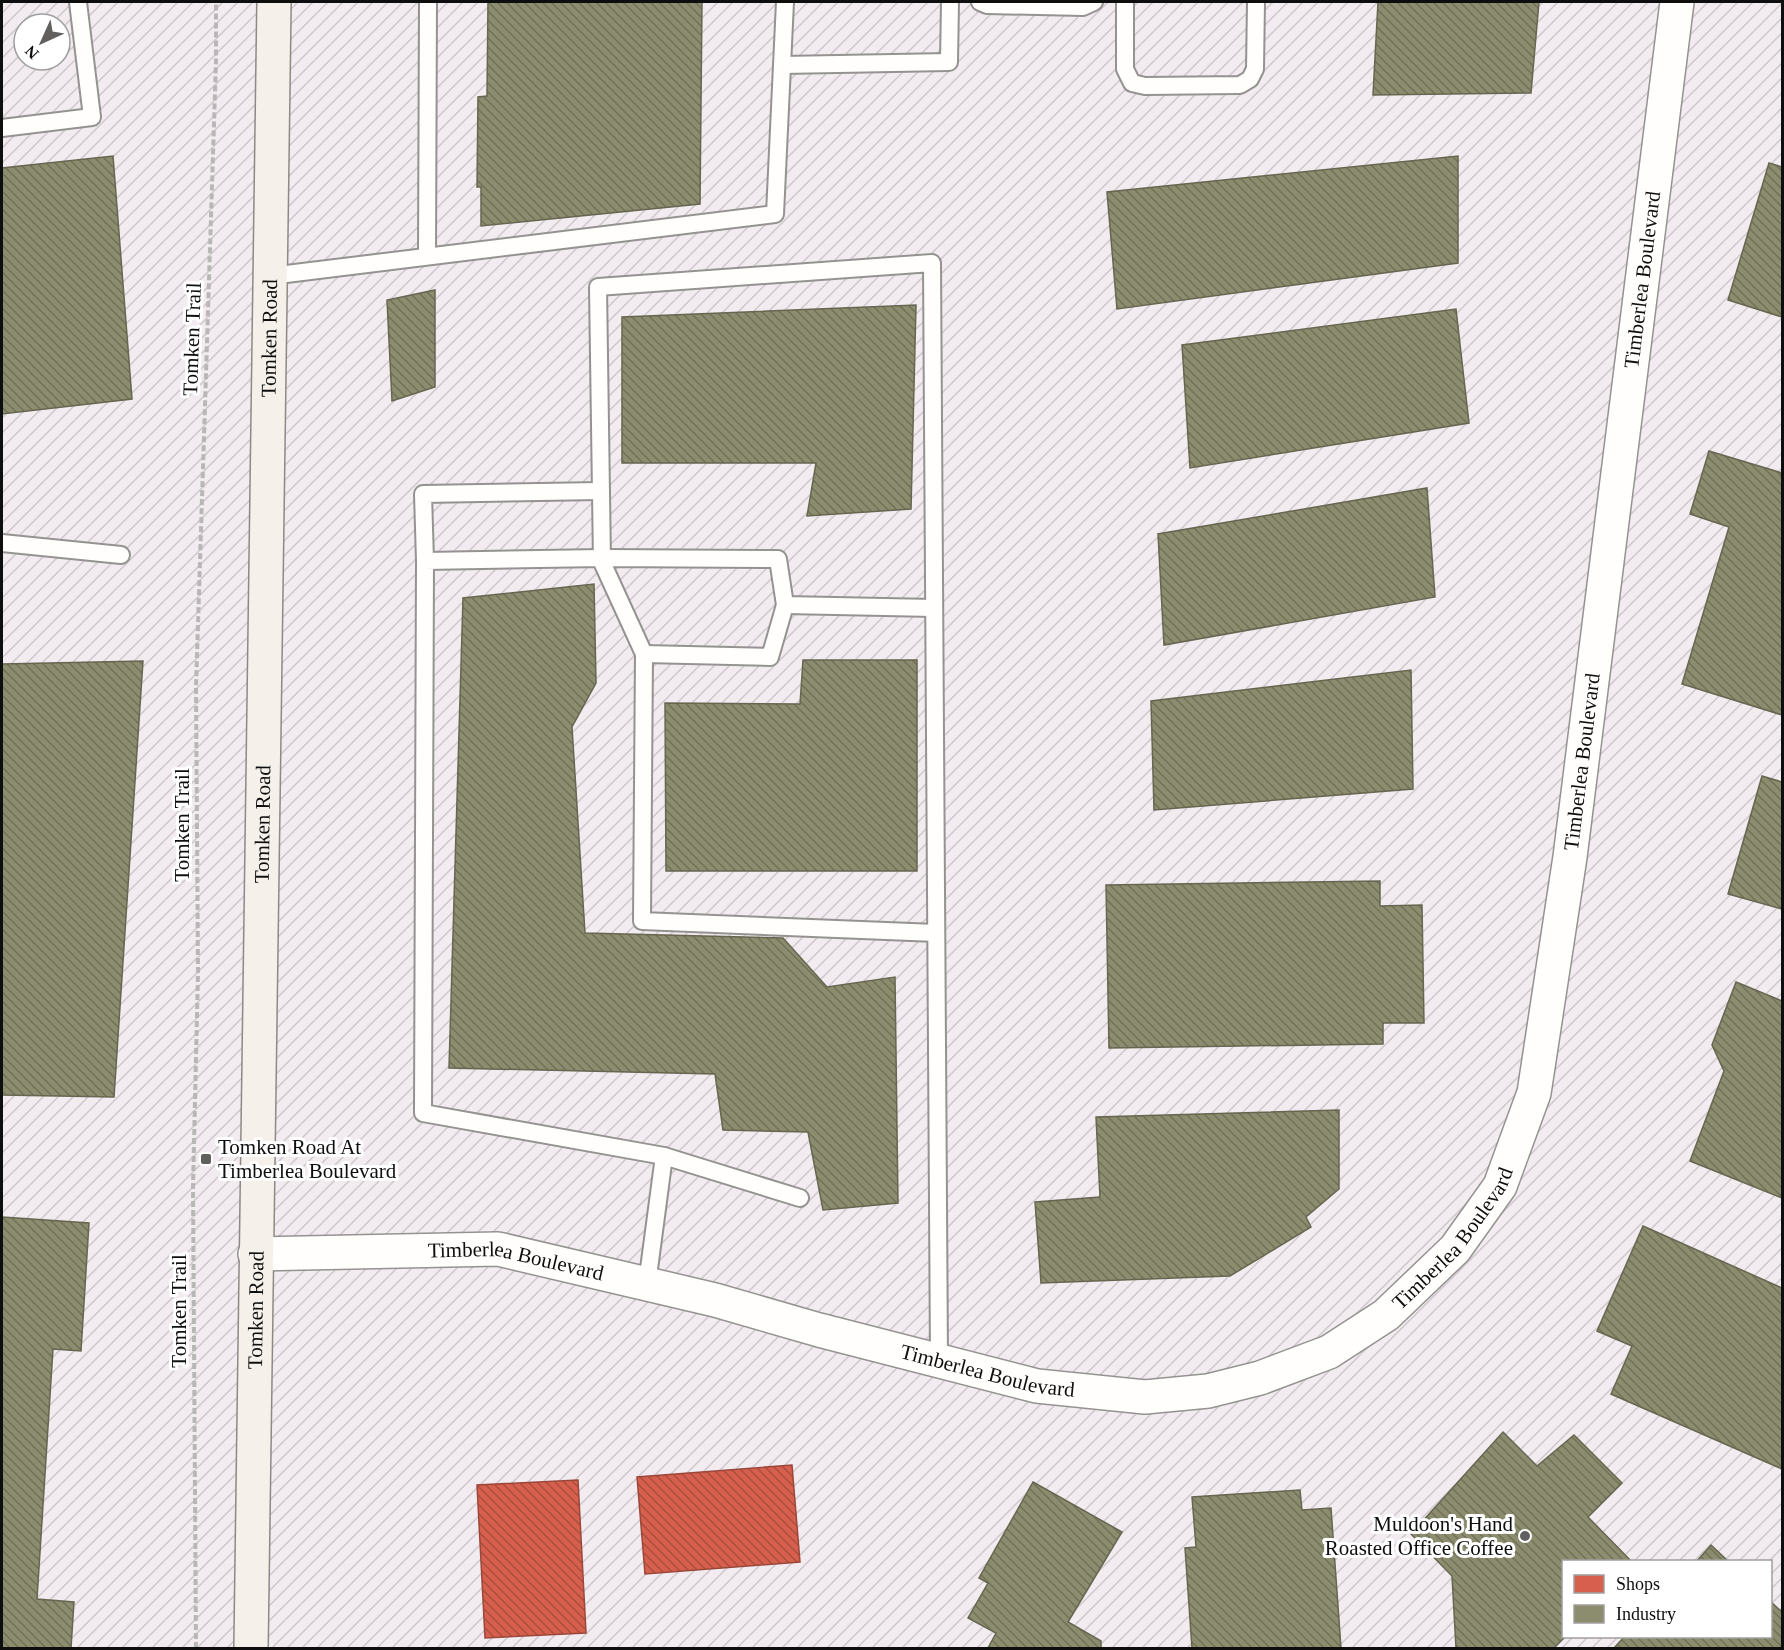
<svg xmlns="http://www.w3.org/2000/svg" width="1784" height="1650" viewBox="0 0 1784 1650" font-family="Georgia,serif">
	<defs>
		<pattern id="industrial-furrows" width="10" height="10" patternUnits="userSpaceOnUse" patternTransform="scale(1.5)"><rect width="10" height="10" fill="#f2ebef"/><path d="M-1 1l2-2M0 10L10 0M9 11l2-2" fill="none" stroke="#cec8cc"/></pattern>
		<pattern id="shops-back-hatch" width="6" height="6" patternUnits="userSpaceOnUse" patternTransform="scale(1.5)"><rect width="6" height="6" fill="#d6604d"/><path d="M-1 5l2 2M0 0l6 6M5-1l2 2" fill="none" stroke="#ac4e3e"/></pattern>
		<pattern id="industry-back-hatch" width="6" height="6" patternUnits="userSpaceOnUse" patternTransform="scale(1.5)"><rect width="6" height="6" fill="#8c8c6e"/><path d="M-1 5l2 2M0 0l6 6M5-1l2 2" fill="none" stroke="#717159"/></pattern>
	</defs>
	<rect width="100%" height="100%" fill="#fcf8f2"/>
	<path fill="url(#industrial-furrows)" fill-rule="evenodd" d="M2 2H1782V1648H2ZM24 24H60V60H24ZM1564 1562H1770V1636H1564Z"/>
	<g fill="url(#shops-back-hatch)" stroke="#9a473a" stroke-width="1.5">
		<path d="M792 1465 800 1562 645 1574 637 1477Z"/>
		<path d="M578 1480 586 1633 485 1638 477 1485Z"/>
	</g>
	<g fill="url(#industry-back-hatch)" stroke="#666651" stroke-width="1.5">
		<path d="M488 2H702L700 204 481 226V187H477L478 97 487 96Z"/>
		<path d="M1378 2H1539L1531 93 1373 95Z"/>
		<path d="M113 156 132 399 2 414V168Z"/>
		<path d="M1458 156V263L1117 309 1107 192Z"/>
		<path d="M1769 163 1782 167V317L1728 300Z"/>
		<path d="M435 290V387L392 401 387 300Z"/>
		<path d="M916 305 911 509 807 516 816 463H622V317Z"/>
		<path d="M1456 309 1469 423 1190 468 1182 345Z"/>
		<path d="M1709 451 1782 473V715L1682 684 1729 527 1690 514Z"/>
		<path d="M1427 488 1435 597 1164 645 1158 534Z"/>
		<path d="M594 584 596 683 572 727 585 933 783 938 827 987 895 977 898 1203 823 1210 808 1132 723 1130 715 1074 449 1068 463 598Z"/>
		<path d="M803 660H917V871H666L665 703 800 704Z"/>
		<path d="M143 661 114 1097 2 1095V664Z"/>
		<path d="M1411 670 1413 789 1154 810 1151 701Z"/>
		<path d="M1762 776 1782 782V909L1728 894Z"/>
		<path d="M1380 881V906L1422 905 1424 1023H1383V1044L1109 1048 1106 885Z"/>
		<path d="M1736 982 1782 1001V1198L1690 1161 1724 1071 1712 1045Z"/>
		<path d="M1339 1110V1189L1306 1217 1311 1227 1230 1276 1041 1283 1035 1202 1100 1197 1096 1117Z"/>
		<path d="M2 1217 89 1223 81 1351 53 1349 37 1599 74 1602 71 1648H2Z"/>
		<path d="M1643 1226 1782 1288V1469L1611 1394 1632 1346 1597 1331Z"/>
		<path d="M1503 1432 1537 1466 1574 1435 1622 1483 1588 1517 1632 1562H1564V1636H1566L1554 1648H1456L1452 1576 1411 1534Z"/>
		<path d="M1033 1482 1122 1532 1068 1622 1101 1641V1648H988L996 1633 968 1618 988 1583 979 1578Z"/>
		<path d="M1300 1490 1302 1510 1331 1508 1341 1648H1192L1185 1548 1196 1547 1192 1497Z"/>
		<path d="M1711 1545 1729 1562H1696Z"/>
		<path d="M1770 1601 1782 1612V1648H1614L1625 1636H1770Z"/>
	</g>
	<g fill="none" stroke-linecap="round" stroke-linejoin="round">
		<defs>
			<g id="service">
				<path d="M980 2 987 5 1083 7 1094 2"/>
				<path d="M1125 2V69L1132 83 1145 86 1240 85 1250 79 1255 69 1256 2"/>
				<path d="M782 65 949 62 950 2"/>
				<path d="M2 128 92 117 78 2"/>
				<path d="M427 256 428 2"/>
				<path d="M270 276 775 214 785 2"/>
				<path d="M2 543 121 555"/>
				<path d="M425 561 423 494 601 491"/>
				<path d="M644 654 770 657 785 605"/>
				<path d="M936 933 642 921 644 654 602 562 598 287 932 263 939 1360"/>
				<path d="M800 1198 664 1156 423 1113 425 561 602 558 778 559 785 605 934 608"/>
				<path d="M647 1284 664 1156"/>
			</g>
			<g id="minor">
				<path id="s1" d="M255 1254 498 1249 715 1300 819 1330 1037 1386 1145 1397 1208 1391 1260 1378 1329 1352 1386 1315 1455 1249 1500 1186 1534 1093 1570 857 1677 2"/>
			</g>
			<g id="secondary">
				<path id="s2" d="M251 1648 274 2"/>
			</g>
		</defs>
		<use href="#service" stroke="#959391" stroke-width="20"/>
		<use href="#minor" stroke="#959391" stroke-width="36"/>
		<use href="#secondary" stroke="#8c8a87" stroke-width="36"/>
		<path stroke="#b8b7b6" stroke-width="4" stroke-dasharray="6 3" stroke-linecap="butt" d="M196 1648 193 1187 198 972 196 687 216 61V2"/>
		<use href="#service" stroke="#fffefd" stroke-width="16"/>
		<use href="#minor" stroke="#fffefd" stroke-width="33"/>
		<use href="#secondary" stroke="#f5f1ea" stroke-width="33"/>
	</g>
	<g fill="#61605e" stroke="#fff" stroke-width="2">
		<rect x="200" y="1153" width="12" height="12" rx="3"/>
		<circle cx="1525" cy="1536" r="6"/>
	</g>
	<g text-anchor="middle" stroke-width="6" stroke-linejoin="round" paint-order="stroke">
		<g font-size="21" fill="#0e0e0e" stroke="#fff">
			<text dy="7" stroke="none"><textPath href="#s1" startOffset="2259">Timberlea Boulevard</textPath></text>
			<text transform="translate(192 339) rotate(-88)" y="7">Tomken Trail</text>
			<text dy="7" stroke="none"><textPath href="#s2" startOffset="1310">Tomken Road</textPath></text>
			<text dy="7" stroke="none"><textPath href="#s1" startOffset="1773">Timberlea Boulevard</textPath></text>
			<text transform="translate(182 825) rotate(-90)" y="7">Tomken Trail</text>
			<text dy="7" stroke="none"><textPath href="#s2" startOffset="824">Tomken Road</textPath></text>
			<text dy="7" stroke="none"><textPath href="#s1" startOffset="1269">Timberlea Boulevard</textPath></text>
			<text dy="7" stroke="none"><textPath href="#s1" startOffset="262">Timberlea Boulevard</textPath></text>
			<text transform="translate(179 1311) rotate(-90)" y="7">Tomken Trail</text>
			<text dy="7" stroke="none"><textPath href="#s2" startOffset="338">Tomken Road</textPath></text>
			<text dy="7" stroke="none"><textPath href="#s1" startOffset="748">Timberlea Boulevard</textPath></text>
		</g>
		<g font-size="21" fill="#0e0e0e" stroke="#fff" text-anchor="start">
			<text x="218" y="1154">Tomken Road At<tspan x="218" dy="24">Timberlea Boulevard</tspan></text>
			<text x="1513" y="1531" text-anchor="end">Muldoon's Hand<tspan x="1513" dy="24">Roasted Office Coffee</tspan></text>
		</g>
	</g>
	<rect width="1784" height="1650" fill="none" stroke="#0e0e0e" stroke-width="6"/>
	<rect x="1562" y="1560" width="210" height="78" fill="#ffffff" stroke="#9f9f9f" stroke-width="1.5"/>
	<rect x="1574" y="1575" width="30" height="18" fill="#d6604d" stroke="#9f9f9f" stroke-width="1.5"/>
	<text x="1616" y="1590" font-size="18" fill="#0e0e0e">Shops</text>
	<rect x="1574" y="1605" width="30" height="18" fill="#8c8c6e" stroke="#9f9f9f" stroke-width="1.5"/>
	<text x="1616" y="1620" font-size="18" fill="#0e0e0e">Industry</text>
	<g transform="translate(42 42) rotate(225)"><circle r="28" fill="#ffffff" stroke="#9f9f9f" stroke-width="1.5"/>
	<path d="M0-4.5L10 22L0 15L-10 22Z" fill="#61605e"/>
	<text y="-9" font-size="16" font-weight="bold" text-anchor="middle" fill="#0e0e0e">N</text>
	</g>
</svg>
